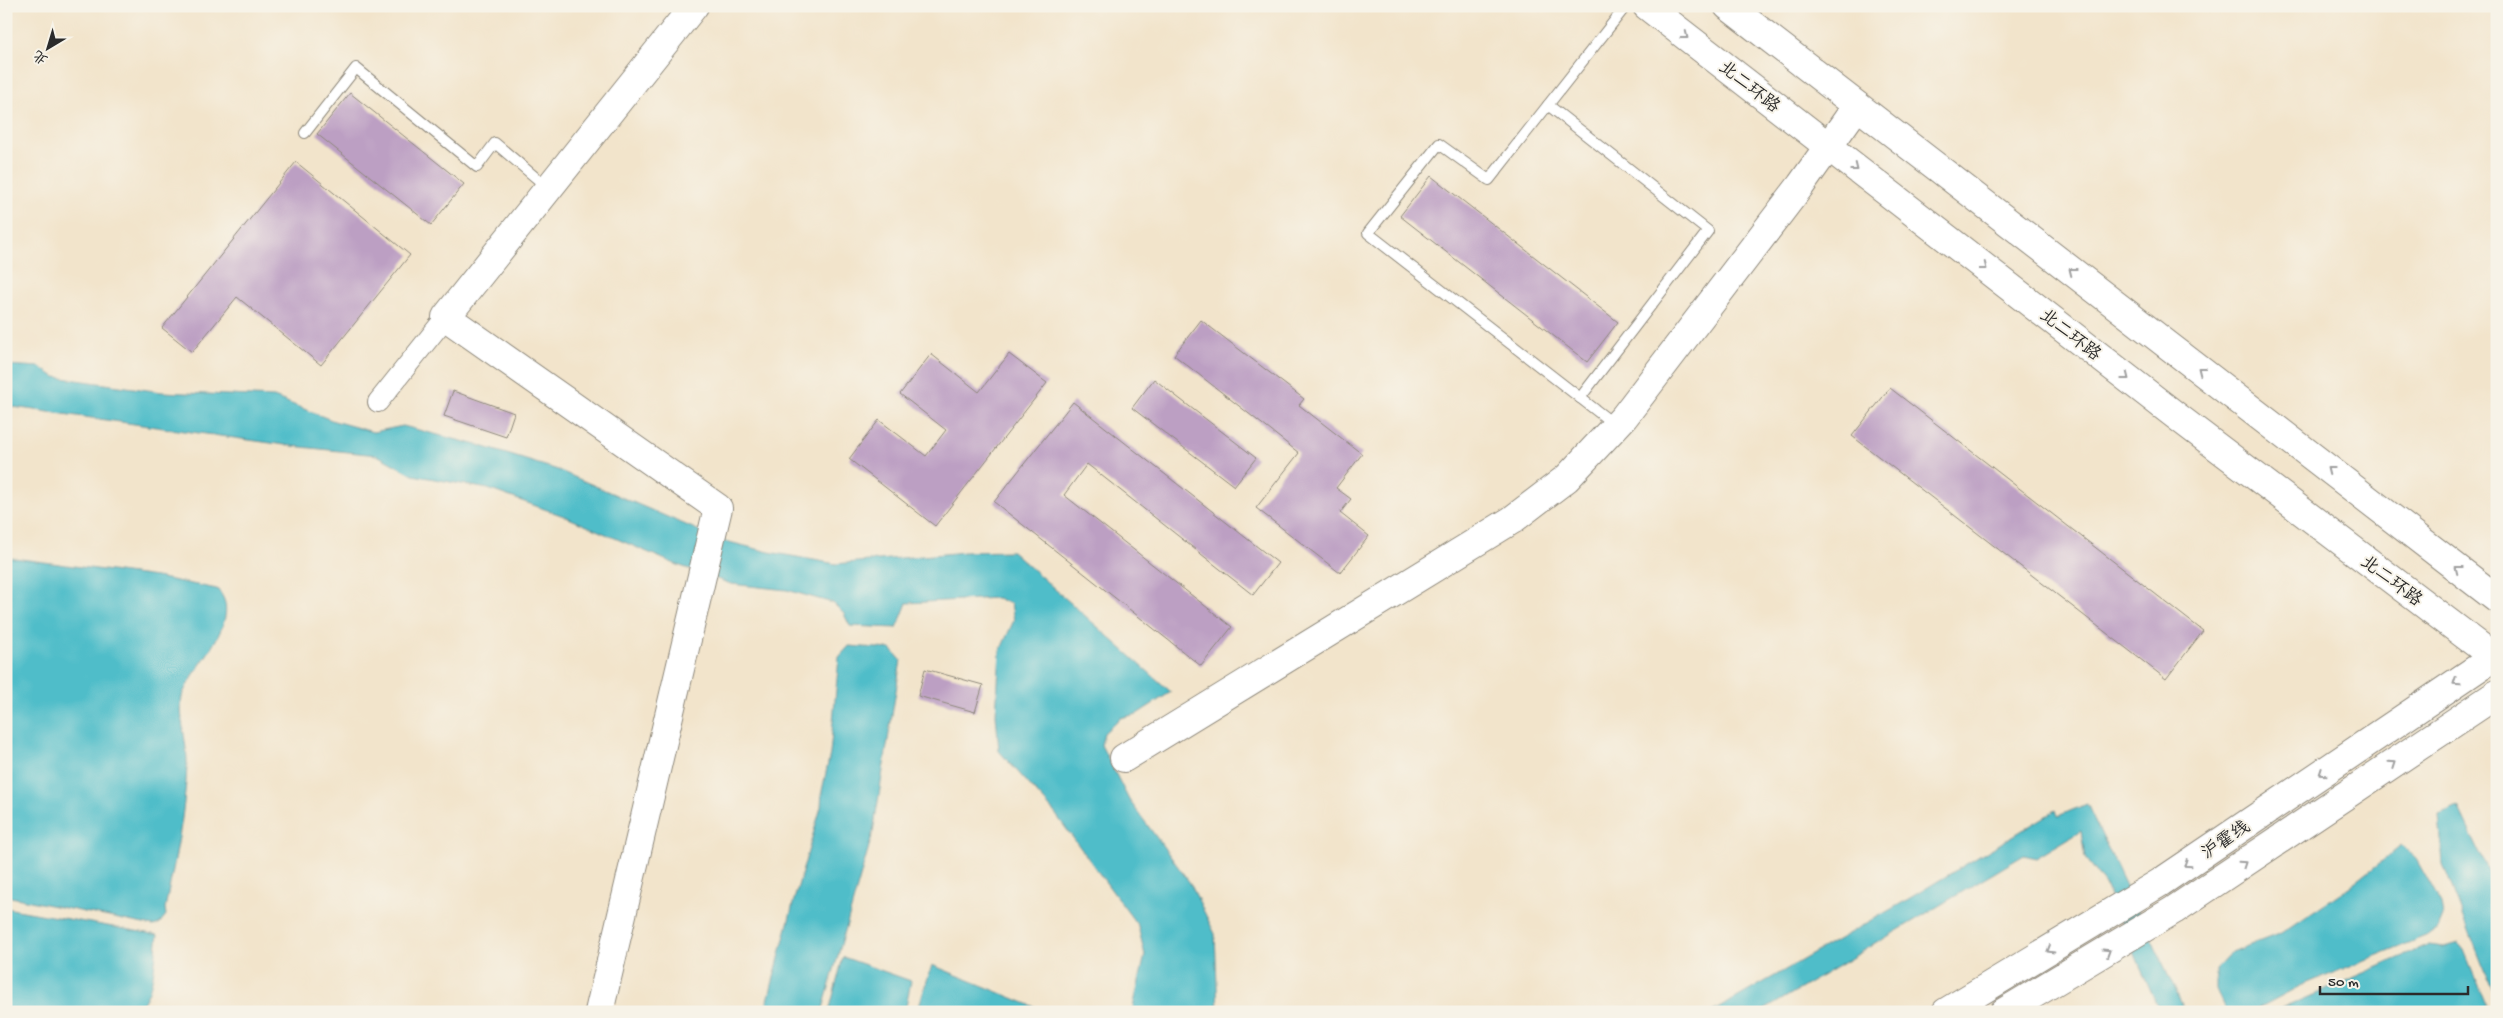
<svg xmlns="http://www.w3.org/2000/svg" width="2503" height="1018" viewBox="0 0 2503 1018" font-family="'Gochi Hand','LXGW WenKai TC',sans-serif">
	<rect width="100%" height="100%" fill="#f7f3e8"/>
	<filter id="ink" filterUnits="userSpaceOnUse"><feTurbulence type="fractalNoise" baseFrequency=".02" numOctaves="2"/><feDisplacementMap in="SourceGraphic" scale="10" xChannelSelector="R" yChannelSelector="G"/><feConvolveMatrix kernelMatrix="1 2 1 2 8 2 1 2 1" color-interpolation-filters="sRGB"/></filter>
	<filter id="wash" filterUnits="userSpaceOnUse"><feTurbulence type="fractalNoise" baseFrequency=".0096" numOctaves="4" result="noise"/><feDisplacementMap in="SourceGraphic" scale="20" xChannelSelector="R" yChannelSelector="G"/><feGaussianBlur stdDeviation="1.12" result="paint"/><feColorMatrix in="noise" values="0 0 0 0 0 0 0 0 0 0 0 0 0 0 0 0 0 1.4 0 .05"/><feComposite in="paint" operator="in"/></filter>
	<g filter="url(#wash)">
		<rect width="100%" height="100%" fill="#f2e4cb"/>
		<g fill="#50bdc9" stroke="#3e747a">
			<path d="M6 365 40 367 55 377 162 392 274 397 334 421 373 432 403 426 481 446 558 470 721 540 769 552 836 564 965 552 1012 551 1171 692 1137 714 1120 718 1104 733 1101 745 1129 800 1190 883 1215 934 1218 1012H1132L1145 955 1138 926 1054 812 999 751 996 714 1000 651 1014 620 1011 604 997 598 907 603 897 628 850 626 844 614 833 603 787 590 731 584 675 564 564 516 488 489 413 475 377 455 292 446 6 406Z"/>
			<path d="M6 557 156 577 217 589C247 619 190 669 182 697 178 713 188 747 187 765 185 814 175 861 165 908L166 915 159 924 153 926 6 896Z"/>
			<path d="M849 646 891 649 901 660 873 832 822 1012H765L794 900 821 807 822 791 830 754 839 657Z"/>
			<path d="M2087 804 2186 1012H2160L2105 885 2085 858 2081 831 2036 858 2024 855 1761 1012H1712L1900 904 2056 810 2058 816Z"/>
			<path d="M2458 807 2497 889V1002L2443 864 2439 815Z"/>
			<path d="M2401 846 2416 859 2441 904 2443 917 2438 929 2428 935 2300 986 2251 1012H2226L2216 989V969L2232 952 2281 933 2352 885Z"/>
			<path d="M6 908 158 935C154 959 156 999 133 1012H6Z"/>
			<path d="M2458 943 2464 950 2489 1012H2274L2429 945 2444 947Z"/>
			<path d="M843 957 911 981 905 1012H829Z"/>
			<path d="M932 965 1047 1012H917Z"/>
		</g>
		<g id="blocks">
			<g fill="#bc9fc3">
				<path d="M350 93 464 184 431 225 317 134Z"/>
				<path d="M296 162 410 255 321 365 237 297 192 352 162 328Z"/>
				<path d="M1431 176 1618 322 1587 362 1400 216Z"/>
				<path d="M1201 320 1304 399 1299 405 1362 454 1336 488 1351 499 1340 513 1369 536 1340 573 1256 508 1299 453 1174 355Z"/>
				<path d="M931 354 979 392 1009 354 1047 383 935 526 849 459 879 420 926 456 946 430 900 394Z"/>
				<path d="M1154 379 1256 458 1234 486 1132 408Z"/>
				<path d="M1890 388 2203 631 2166 679 1852 436Z"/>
				<path d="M453 391 514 413 506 437 444 416Z"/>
				<path d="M1073 402 1278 563 1253 595 1087 464 1064 495 1232 627 1201 666 994 502Z"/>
				<path d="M925 669 983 685 975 712 918 696Z"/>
			</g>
		</g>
	</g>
	<g filter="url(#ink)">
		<use href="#blocks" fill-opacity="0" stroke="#8e887b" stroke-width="1"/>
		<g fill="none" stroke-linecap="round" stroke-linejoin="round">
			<defs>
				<g id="lane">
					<path d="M1548 105 1708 231 1580 398"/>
					<path d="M305 133 356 68 477 167 495 143 548 188"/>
					<path d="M1615 425 1368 233 1439 144 1489 180 1626 6"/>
				</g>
				<path id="street" d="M378 402 446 317"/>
				<g id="secondary">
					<path d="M1124 758 1512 520 1567 478 1624 417 1801 185 1857 106"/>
					<path d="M599 1012 718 508 446 317 694 6"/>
				</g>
				<g id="primary">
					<path d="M1647 6 2175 415 2494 657"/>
					<path d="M1728 6 2497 599"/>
				</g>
				<g id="highway">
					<path d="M1946 1012 2161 882 2497 655"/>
					<path d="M2004 1012 2174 910 2497 694"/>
				</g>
			</defs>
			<use href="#lane" stroke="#8e887b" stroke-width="12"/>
			<use href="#street" stroke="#8e887b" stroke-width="22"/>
			<use href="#secondary" stroke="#8e887b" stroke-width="30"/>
			<use href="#primary" stroke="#8e887b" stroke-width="30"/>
			<use href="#highway" stroke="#8e887b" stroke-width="30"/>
			<use href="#lane" stroke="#fff" stroke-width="10"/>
			<use href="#street" stroke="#fff" stroke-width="20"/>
			<use href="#secondary" stroke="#fff" stroke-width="28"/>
			<use href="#primary" stroke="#fff" stroke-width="28"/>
			<use href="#highway" stroke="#fff" stroke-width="28"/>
		</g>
		<defs><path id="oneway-chevron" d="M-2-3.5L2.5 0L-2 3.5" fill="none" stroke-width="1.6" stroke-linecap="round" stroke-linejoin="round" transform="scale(1.25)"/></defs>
		<g stroke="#a0a0a0">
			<use href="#oneway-chevron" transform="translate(1685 36) rotate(38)"/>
			<use href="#oneway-chevron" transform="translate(1855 168) rotate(38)"/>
			<use href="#oneway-chevron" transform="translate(1984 267) rotate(38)"/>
			<use href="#oneway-chevron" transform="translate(2072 271) rotate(-142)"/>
			<use href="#oneway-chevron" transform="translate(2201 370) rotate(-142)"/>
			<use href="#oneway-chevron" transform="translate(2126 377) rotate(38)"/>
			<use href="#oneway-chevron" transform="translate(2330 470) rotate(-142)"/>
			<use href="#oneway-chevron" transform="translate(2458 569) rotate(-142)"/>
			<use href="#oneway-chevron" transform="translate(2456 682) rotate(146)"/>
			<use href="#oneway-chevron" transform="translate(2393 764) rotate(-34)"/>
			<use href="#oneway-chevron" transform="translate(2322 773) rotate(146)"/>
			<use href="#oneway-chevron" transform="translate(2187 864) rotate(146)"/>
			<use href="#oneway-chevron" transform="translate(2243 864) rotate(-34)"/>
			<use href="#oneway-chevron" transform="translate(2050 950) rotate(149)"/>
			<use href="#oneway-chevron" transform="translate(2107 952) rotate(-32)"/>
		</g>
	</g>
	<g text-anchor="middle" stroke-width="4" stroke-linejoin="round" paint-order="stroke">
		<g font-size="18" fill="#2b2b2b" stroke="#f7f3e8">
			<text transform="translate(1750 86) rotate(38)" y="6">北二环路</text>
			<text transform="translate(2071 334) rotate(38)" y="6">北二环路</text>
			<text transform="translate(2392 580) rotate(37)" y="6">北二环路</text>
			<text transform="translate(2225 839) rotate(-34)" y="6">沪霍线</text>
		</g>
	</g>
	<rect width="2503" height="1018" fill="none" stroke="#f7f3e8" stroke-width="25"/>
	<g transform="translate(48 48) rotate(218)" stroke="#f7f3e8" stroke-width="4" paint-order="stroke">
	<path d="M0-4L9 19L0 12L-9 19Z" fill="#2b2b2b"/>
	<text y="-8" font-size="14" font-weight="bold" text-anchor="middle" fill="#2b2b2b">北</text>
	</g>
	<path d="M2320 986v8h148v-8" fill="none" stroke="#2b2b2b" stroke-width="2.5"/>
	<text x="2328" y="986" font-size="15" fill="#2b2b2b" stroke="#f7f3e8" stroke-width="4" paint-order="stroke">50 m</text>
</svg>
